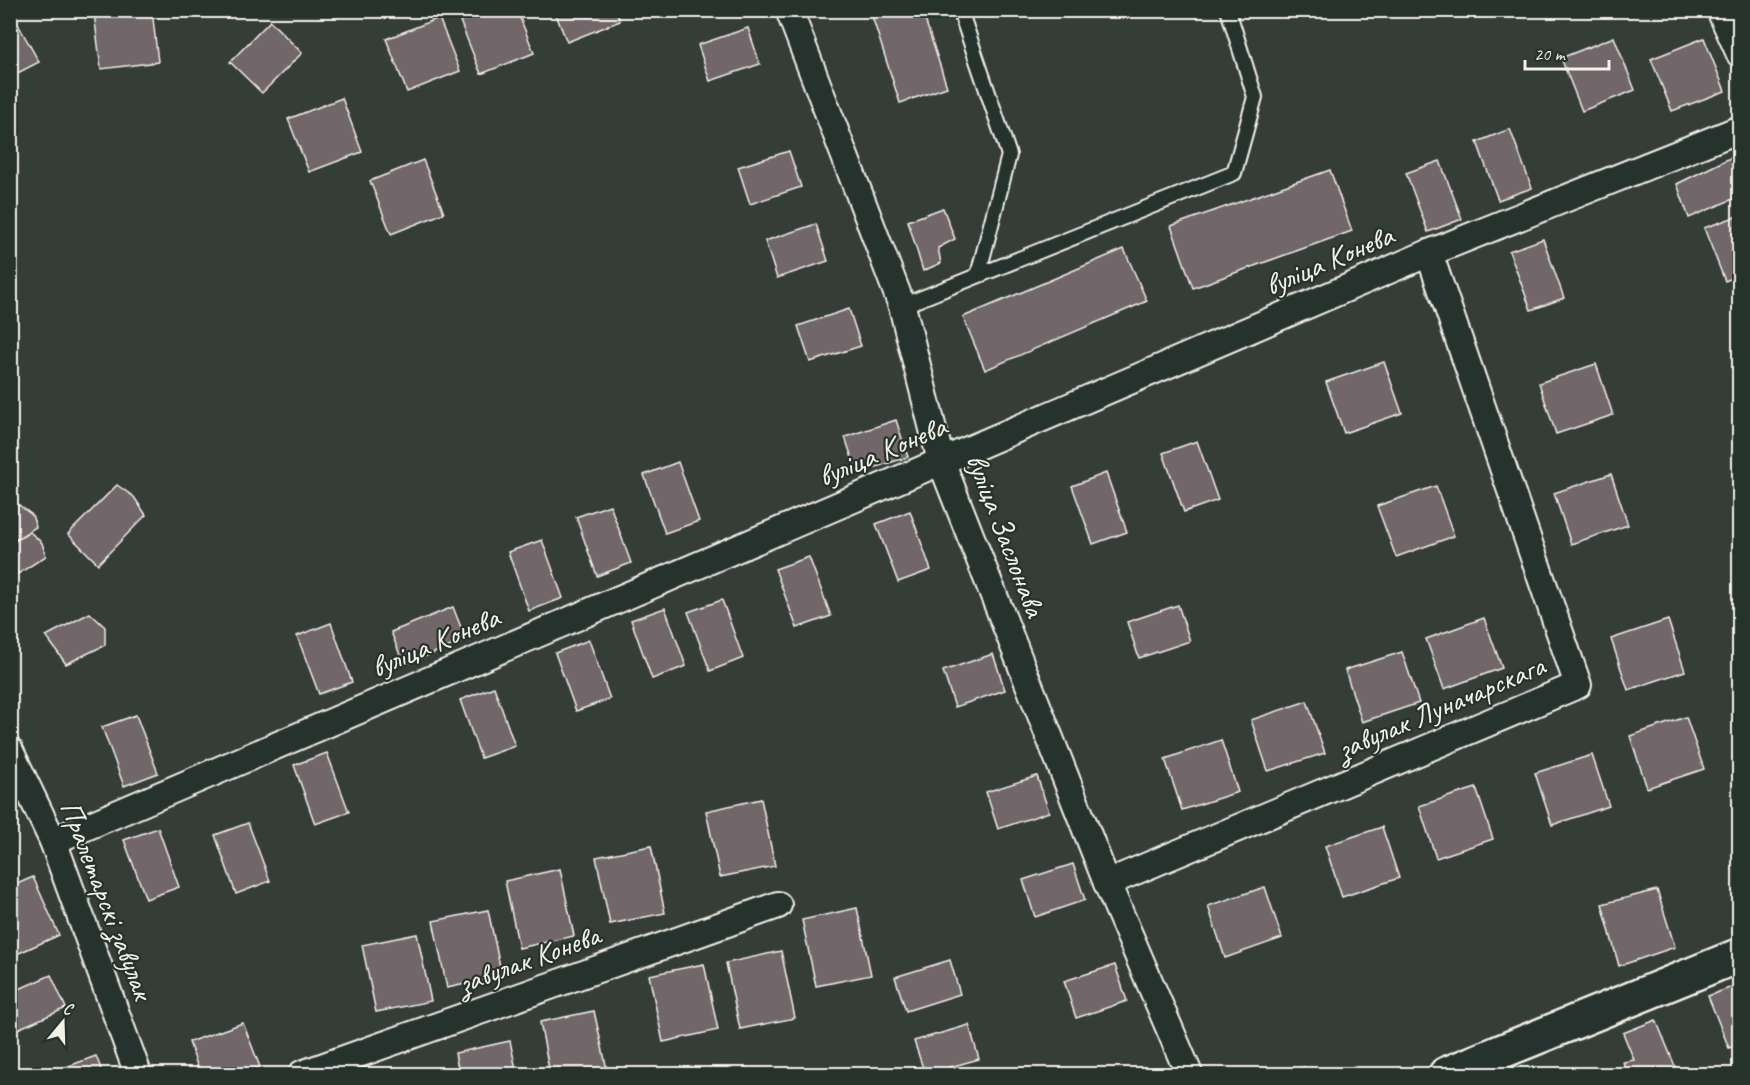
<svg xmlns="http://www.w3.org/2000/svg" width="1750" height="1085" viewBox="0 0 1750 1085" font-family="Caveat,sans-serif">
	<rect width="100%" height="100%" fill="#353d39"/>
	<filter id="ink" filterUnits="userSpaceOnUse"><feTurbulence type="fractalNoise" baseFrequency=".0167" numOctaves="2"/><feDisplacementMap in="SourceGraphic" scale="12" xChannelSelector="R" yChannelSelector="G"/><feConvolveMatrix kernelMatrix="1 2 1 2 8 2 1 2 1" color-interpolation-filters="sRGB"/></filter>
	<g filter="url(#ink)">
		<g fill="#71666b" stroke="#f4f1e8" stroke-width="1.5">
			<path d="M10 10 39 62 10 77Z"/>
			<path d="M113 10H152L158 62 101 69 94 13Z"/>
			<path d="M488 10H517L534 53 481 74 460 21Z"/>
			<path d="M554 10H616L620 21 567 42Z"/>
			<path d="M870 10H922L947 87 900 103Z"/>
			<path d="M439 18 460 71 407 92 386 39Z"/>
			<path d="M270 21 302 53 262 93 230 62Z"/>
			<path d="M748 28 760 64 710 81 698 45Z"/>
			<path d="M1614 37 1635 90 1582 111 1561 58Z"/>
			<path d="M1704 38 1725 91 1672 111 1651 59Z"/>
			<path d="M342 98 362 152 309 172 288 119Z"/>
			<path d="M1510 129 1532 188 1498 200 1477 142Z"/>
			<path d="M789 151 801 187 750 204 738 167Z"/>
			<path d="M1740 153V196L1689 218 1677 184Z"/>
			<path d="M423 160 444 213 391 234 370 181Z"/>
			<path d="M1440 161 1462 219 1428 232 1406 173Z"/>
			<path d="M1330 170 1352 231 1193 288 1171 226Z"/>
			<path d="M943 208 955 239 938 248 941 263 923 271 908 221Z"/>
			<path d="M1740 215V275L1725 281 1704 228Z"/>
			<path d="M816 224 828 261 777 278 765 241Z"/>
			<path d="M1543 239 1564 298 1531 310 1509 251Z"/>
			<path d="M1124 249 1147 301 985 370 963 317Z"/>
			<path d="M849 309 861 346 810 362 798 326Z"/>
			<path d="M1384 362 1402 413 1344 433 1326 382Z"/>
			<path d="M1596 364 1613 415 1556 434 1539 383Z"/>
			<path d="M896 420 908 457 857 473 845 437Z"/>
			<path d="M1197 441 1218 500 1184 512 1163 453Z"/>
			<path d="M678 462 699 521 665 533 644 475Z"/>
			<path d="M1106 473 1127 532 1093 544 1072 486Z"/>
			<path d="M1611 474 1628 525 1571 544 1554 493Z"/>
			<path d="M117 485 134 497 146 515 98 564 68 534Z"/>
			<path d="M1436 486 1454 536 1396 557 1377 506Z"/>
			<path d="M19 505 32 515 36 527 10 543V510Z"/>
			<path d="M610 505 631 563 597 576 576 517Z"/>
			<path d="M910 511 931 570 898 582 876 524Z"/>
			<path d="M30 532 42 543 46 556 18 574 10 562V544Z"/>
			<path d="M542 540 563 598 529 611 508 552Z"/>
			<path d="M809 557 831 616 797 628 775 569Z"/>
			<path d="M722 600 743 658 710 671 688 612Z"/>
			<path d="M1178 605 1190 641 1139 658 1127 622Z"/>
			<path d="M453 607 466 640 404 665 391 632Z"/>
			<path d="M665 608 686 666 652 679 631 620Z"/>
			<path d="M90 613 105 627V645L66 664 46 636Z"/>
			<path d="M1484 618 1502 668 1444 689 1426 639Z"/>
			<path d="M1668 620 1685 671 1628 690 1611 639Z"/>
			<path d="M331 623 352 682 319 694 297 636Z"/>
			<path d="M589 640 610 699 576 711 555 653Z"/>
			<path d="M1402 652 1419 703 1362 722 1345 670Z"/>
			<path d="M993 654 1005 690 955 707 943 671Z"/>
			<path d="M494 687 515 746 481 758 460 700Z"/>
			<path d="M1307 701 1325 753 1268 771 1251 720Z"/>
			<path d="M136 715 158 773 124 786 102 727Z"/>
			<path d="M1686 717 1704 769 1647 788 1630 736Z"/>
			<path d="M1221 740 1238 792 1182 810 1165 759Z"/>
			<path d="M327 753 349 812 315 824 294 765Z"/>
			<path d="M1592 755 1609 806 1552 825 1535 773Z"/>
			<path d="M1037 776 1049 812 998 829 986 792Z"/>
			<path d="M1476 788 1493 839 1436 858 1419 806Z"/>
			<path d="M761 799 775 866 720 877 706 811Z"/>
			<path d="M248 823 270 881 236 894 215 835Z"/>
			<path d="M1382 827 1399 878 1342 897 1325 846Z"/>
			<path d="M158 828 179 887 146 899 124 840Z"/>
			<path d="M651 846 665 913 610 924 596 857Z"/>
			<path d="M1073 864 1085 900 1035 917 1023 880Z"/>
			<path d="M560 869 574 936 519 948 505 881Z"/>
			<path d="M33 877 59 935 10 957V887Z"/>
			<path d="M1265 887 1282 938 1225 958 1208 906Z"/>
			<path d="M1657 890 1675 947 1619 966 1602 904Z"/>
			<path d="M857 908 871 975 816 986 802 920Z"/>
			<path d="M488 910 502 976 447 988 433 921Z"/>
			<path d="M417 934 431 1001 376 1012 362 945Z"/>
			<path d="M781 951 795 1018 740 1029 726 963Z"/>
			<path d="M950 960 960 994 906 1011 895 977Z"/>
			<path d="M704 964 718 1030 663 1042 649 975Z"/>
			<path d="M1115 965 1127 1001 1076 1018 1064 981Z"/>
			<path d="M51 975 66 1008 13 1031 10 1026V993Z"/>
			<path d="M1740 984V1044L1729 1048 1708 996Z"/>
			<path d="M594 1011 608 1074H550L540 1022Z"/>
			<path d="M1656 1020 1677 1071 1667 1074H1628L1623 1062 1634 1060 1623 1033Z"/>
			<path d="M243 1023 260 1067 241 1074H200L189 1042Z"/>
			<path d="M969 1025 979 1059 925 1074 914 1041Z"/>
			<path d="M510 1041 517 1074H459L455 1053Z"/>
			<path d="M96 1056 103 1074H47Z"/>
			<path d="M1304 1067 1307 1074H1285Z"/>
		</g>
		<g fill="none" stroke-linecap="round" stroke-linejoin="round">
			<defs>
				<g id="lane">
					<path d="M960 10 1009 155 978 275"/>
					<path d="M902 306 1234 173 1255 97 1228 10"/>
				</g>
				<g id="street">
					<path d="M789 10 902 306 941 461 1107 883 1189 1074"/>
					<path d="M1720 10 1740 54"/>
					<path d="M10 751 53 841 138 1074"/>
					<path d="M53 841 1429 253 1740 129"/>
					<path d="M1107 883 1578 685 1429 253"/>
					<path d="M302 1074 778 905"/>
				</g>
				<path id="secondary" d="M1446 1074 1740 955"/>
			</defs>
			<use href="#lane" stroke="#f4f1e8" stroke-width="18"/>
			<use href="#street" stroke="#f4f1e8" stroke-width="30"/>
			<use href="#secondary" stroke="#f4f1e8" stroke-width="38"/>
			<use href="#lane" stroke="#26332d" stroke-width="14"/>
			<use href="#street" stroke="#26332d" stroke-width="26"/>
			<use href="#secondary" stroke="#26332d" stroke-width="33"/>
		</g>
	</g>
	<g text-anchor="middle" stroke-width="4.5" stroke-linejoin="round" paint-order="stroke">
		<g font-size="30" fill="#f4f1e8" stroke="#26332d">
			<text transform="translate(1329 260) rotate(-23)" y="10">вуліца Конева</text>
			<text transform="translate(882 451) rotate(-23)" y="10">вуліца Конева</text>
			<text transform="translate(1006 535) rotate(69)" y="10">вуліца Заслонава</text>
			<text transform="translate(435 642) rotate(-23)" y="10">вуліца Конева</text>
			<text transform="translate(1441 707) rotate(-23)" y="10">завулак Луначарскага</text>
			<text transform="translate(107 900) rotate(69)" y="10">Пралетарскі завулак</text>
			<text transform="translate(529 959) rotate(-20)" y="10">завулак Конева</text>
		</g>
	</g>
	<rect width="1750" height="1085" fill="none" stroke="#26332d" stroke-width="36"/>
	<rect x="18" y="18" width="1714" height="1049" fill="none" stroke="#f4f1e8" stroke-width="2" filter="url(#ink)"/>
	<g transform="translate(63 1022) rotate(19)" stroke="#26332d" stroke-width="4.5" paint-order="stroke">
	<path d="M0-4.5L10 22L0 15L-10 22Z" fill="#f4f1e8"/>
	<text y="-9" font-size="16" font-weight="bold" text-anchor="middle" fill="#f4f1e8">С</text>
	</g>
	<path d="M1525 60v9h84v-9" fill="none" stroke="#f4f1e8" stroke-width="3"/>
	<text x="1534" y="60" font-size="18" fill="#f4f1e8" stroke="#26332d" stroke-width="4.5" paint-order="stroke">20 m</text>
</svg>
